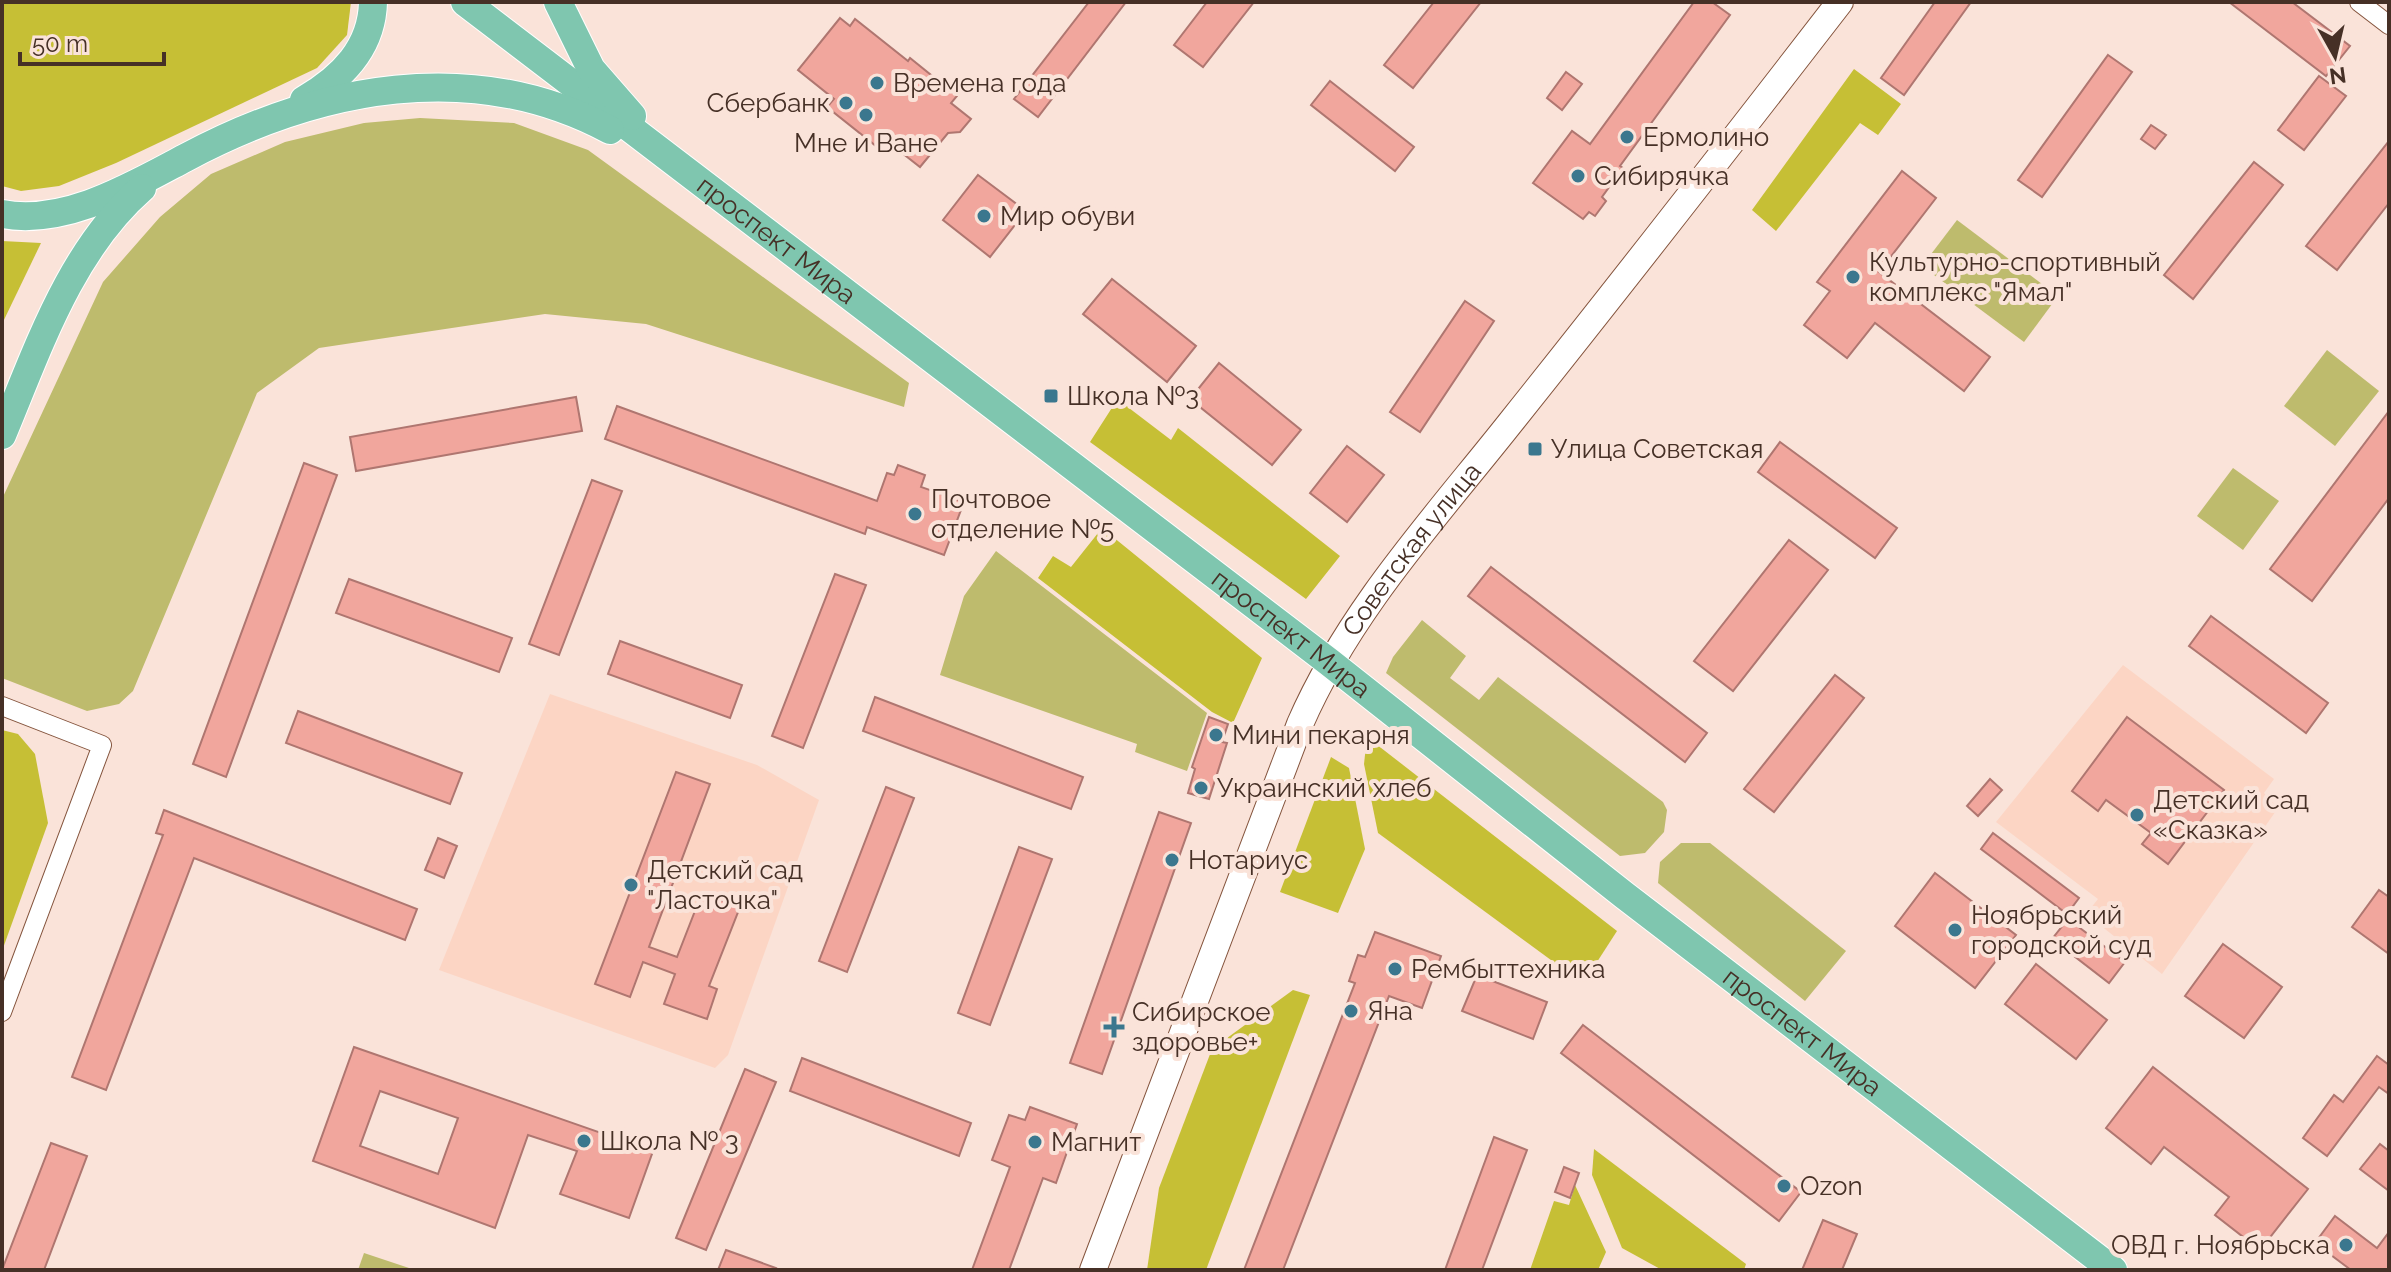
<svg xmlns="http://www.w3.org/2000/svg" width="2391" height="1272" viewBox="0 0 2391 1272" font-family="Raleway,sans-serif">
	<rect width="100%" height="100%" fill="#fae3d9"/>
	<g fill="#fcd5c4">
		<path d="M2123 665 2274 779 2264 793 2278 808 2162 974 2086 914 2098 899 1996 822Z"/>
		<path d="M550 694 757 765 819 800 728 1055 715 1068 439 970Z"/>
	</g>
	<g fill="#bebb6d">
		<path d="M420 118 514 123 588 150 909 383 904 407 646 324 545 314 319 348 257 393 133 691 119 704 87 711 2 678V499L103 282 160 217 211 174 285 142 364 123Z"/>
		<path d="M1957 220 2058 296 2024 342 1922 266Z"/>
		<path d="M2327 350 2379 391 2335 446 2284 406Z"/>
		<path d="M2233 468 2279 501 2243 550 2197 516Z"/>
		<path d="M996 551 1207 713 1187 771 1135 752 1137 744 940 675 964 596Z"/>
		<path d="M1422 620 1466 656 1450 678 1479 700 1498 677 1663 802 1667 810 1664 832 1645 853 1620 856 1386 673 1393 657Z"/>
		<path d="M1681 843H1710L1846 951 1805 1001 1658 883 1660 862Z"/>
		<path d="M364 1253 415 1270H358Z"/>
	</g>
	<g fill="#c6bf35">
		<path d="M2 2H351L347 35 317 68 116 163 59 186 21 191 2 186Z"/>
		<path d="M1854 69 1901 104 1878 135 1860 123 1776 231 1752 210Z"/>
		<path d="M2 241 41 243 2 324Z"/>
		<path d="M1124 389 1135 397 1129 408 1171 440 1178 428 1340 556 1306 599 1090 442Z"/>
		<path d="M1102 528 1262 658 1233 723 1212 712 1038 578 1053 556 1071 567Z"/>
		<path d="M2 730 18 734 35 754 48 823 2 951Z"/>
		<path d="M1367 737 1617 931 1597 962 1576 972 1555 963 1378 833 1364 764Z"/>
		<path d="M1331 757 1349 768 1365 849 1338 913 1280 892Z"/>
		<path d="M1293 990 1310 995 1206 1270H1147L1159 1188 1212 1049Z"/>
		<path d="M1594 1149 1746 1264 1744 1270H1662L1622 1248 1592 1175Z"/>
		<path d="M1575 1185 1606 1252 1598 1270H1530L1554 1201 1569 1205Z"/>
	</g>
	<g fill="#f1a69d" stroke="#af7670" stroke-width="2" fill-rule="evenodd">
		<path d="M1089 2H1126L1038 117 1014 99Z"/>
		<path d="M1207 2H1254L1203 67 1174 45Z"/>
		<path d="M1434 2H1481L1413 88 1384 65Z"/>
		<path d="M1694 2H1712L1730 15 1620 166 1623 168 1602 197 1606 201 1595 216 1589 212 1583 219 1533 183 1572 131 1590 144Z"/>
		<path d="M1935 2H1971L1904 95 1881 78Z"/>
		<path d="M2229 2H2292L2350 46 2326 76Z"/>
		<path d="M840 18 850 26 855 19 908 61 910 58 957 96 951 103 971 119 960 132 948 133 920 167 883 138 876 146 827 107 834 99 798 70Z"/>
		<path d="M2108 55 2132 72 2042 197 2018 180Z"/>
		<path d="M1566 72 1582 84 1562 110 1547 98Z"/>
		<path d="M2319 76 2346 96 2304 150 2278 130Z"/>
		<path d="M1330 81 1414 147 1395 171 1311 105Z"/>
		<path d="M2151 125 2166 135 2155 149 2141 139Z"/>
		<path d="M2389 141V203L2337 270 2306 246Z"/>
		<path d="M2254 162 2283 185 2193 299 2164 275Z"/>
		<path d="M1902 171 1936 198 1879 272 1990 357 1964 391 1875 323 1847 358 1804 325 1830 291 1817 282Z"/>
		<path d="M978 175 1026 211 990 257 943 220Z"/>
		<path d="M1112 279 1196 346 1167 382 1083 314Z"/>
		<path d="M1465 301 1494 321 1420 432 1390 412Z"/>
		<path d="M1219 363 1301 430 1272 465 1190 399Z"/>
		<path d="M576 397 582 431 356 471 350 437Z"/>
		<path d="M617 406 877 501 887 473 894 475 898 465 925 475 921 487 964 502 944 555 867 527 865 534 605 439Z"/>
		<path d="M2389 411V498L2312 601 2270 569Z"/>
		<path d="M1780 442 1897 528 1875 558 1758 472Z"/>
		<path d="M1347 446 1384 475 1347 522 1310 493Z"/>
		<path d="M304 463 337 475 226 777 193 764Z"/>
		<path d="M592 480 622 491 559 655 529 644Z"/>
		<path d="M1789 540 1828 570 1733 691 1694 661Z"/>
		<path d="M1491 567 1707 733 1685 762 1468 596Z"/>
		<path d="M835 574 866 585 803 748 772 736Z"/>
		<path d="M349 579 512 638 499 672 336 613Z"/>
		<path d="M2211 616 2328 703 2306 733 2189 646Z"/>
		<path d="M620 641 742 685 730 718 608 674Z"/>
		<path d="M1835 675 1864 698 1774 812 1744 789Z"/>
		<path d="M875 697 1083 777 1071 809 863 731Z"/>
		<path d="M298 711 462 773 450 804 286 743Z"/>
		<path d="M1209 717 1228 724 1222 742 1227 743 1209 799 1188 793 1195 769 1192 767Z"/>
		<path d="M2127 717 2224 790 2168 864 2142 844 2151 833 2106 800 2098 811 2072 791Z"/>
		<path d="M676 772 710 784 649 947 677 957 702 893 740 907 709 986 717 989 707 1019 664 1004 675 974 643 962 630 997 595 984Z"/>
		<path d="M1990 779 2002 790 1978 816 1967 806Z"/>
		<path d="M886 787 914 798 847 972 819 961Z"/>
		<path d="M164 810 417 909 405 940 194 858 106 1090 72 1077 163 835 156 833Z"/>
		<path d="M1159 812 1191 823 1102 1074 1070 1063Z"/>
		<path d="M1993 833 2079 898 2067 914 1981 849Z"/>
		<path d="M438 838 457 846 444 878 425 870Z"/>
		<path d="M1019 847 1052 859 990 1025 958 1013Z"/>
		<path d="M1935 873 2016 935 1975 988 1895 926Z"/>
		<path d="M2379 890 2389 897V954L2352 927Z"/>
		<path d="M2068 919 2125 962 2109 983 2052 939Z"/>
		<path d="M1375 932 1441 956 1422 1008 1389 996 1283 1270H1244L1355 983 1349 981 1358 955 1365 957Z"/>
		<path d="M2223 944 2282 987 2244 1038 2185 996Z"/>
		<path d="M2036 964 2107 1020 2076 1059 2005 1004Z"/>
		<path d="M1477 975 1547 1002 1533 1039 1462 1011Z"/>
		<path d="M1583 1025 1801 1192 1779 1221 1561 1053Z"/>
		<path d="M354 1047 653 1151 629 1218 560 1194 577 1151 528 1135 495 1228 313 1161ZM380 1091 458 1118 438 1174 360 1146Z"/>
		<path d="M2377 1056 2389 1065V1094L2379 1087 2327 1156 2303 1138 2334 1095 2343 1102Z"/>
		<path d="M802 1058 971 1123 959 1156 790 1091Z"/>
		<path d="M2153 1067 2308 1189 2260 1250 2215 1215 2229 1197 2164 1147 2151 1164 2106 1128Z"/>
		<path d="M745 1069 776 1082 706 1250 676 1238Z"/>
		<path d="M1030 1107 1077 1124 1056 1183 1043 1178 1009 1270H972L1010 1167 992 1160 1009 1115 1025 1120Z"/>
		<path d="M1494 1137 1527 1150 1482 1270H1445Z"/>
		<path d="M51 1143 87 1156 44 1270H2Z"/>
		<path d="M2380 1144 2389 1151V1191L2360 1169Z"/>
		<path d="M1564 1167 1579 1173 1570 1198 1555 1192Z"/>
		<path d="M2335 1216 2377 1248 2389 1232V1270H2351L2315 1243Z"/>
		<path d="M1823 1220 1857 1234 1842 1270H1802Z"/>
		<path d="M726 1250 776 1268 775 1270H718Z"/>
	</g>
	<g fill="none" stroke-linecap="round" stroke-linejoin="round">
		<defs>
			<g id="minor">
				<path d="M2359 2 2389 25"/>
				<path d="M2 706 102 745 2 1012"/>
			</g>
			<g id="secondary">
				<path id="s1" d="M1093 1270 1300 724C1349 611 1435 518 1511 422 1622 283 1731 143 1840 2"/>
			</g>
			<g id="primary">
				<path id="s2" d="M465 2 1329 662 1624 895 2113 1270"/>
				<path d="M558 2 591 69 632 116"/>
				<path d="M304 100C342 78 372 48 373 2"/>
				<path d="M2 214C65 226 132 186 185 158 318 87 472 56 610 130"/>
				<path d="M2 435C38 349 70 251 142 188"/>
			</g>
		</defs>
		<use href="#minor" stroke="#84543d" stroke-width="20"/>
		<use href="#secondary" stroke="#84543d" stroke-width="28"/>
		<use href="#primary" stroke="#fff" stroke-width="30"/>
		<use href="#minor" stroke="#fff" stroke-width="18"/>
		<use href="#secondary" stroke="#fff" stroke-width="26"/>
		<use href="#primary" stroke="#7fc6af" stroke-width="28"/>
	</g>
	<g fill="#3b778e" stroke="#fae3d9" stroke-width="3">
		<circle cx="877" cy="83" r="8"/>
		<circle cx="846" cy="103" r="8"/>
		<circle cx="866" cy="115" r="8"/>
		<circle cx="1627" cy="137" r="8"/>
		<circle cx="1578" cy="176" r="8"/>
		<circle cx="984" cy="216" r="8"/>
		<circle cx="1853" cy="277" r="8"/>
		<rect x="1043" y="388" width="16" height="16" rx="4"/>
		<rect x="1527" y="441" width="16" height="16" rx="4"/>
		<circle cx="915" cy="514" r="8"/>
		<circle cx="1216" cy="735" r="8"/>
		<circle cx="1201" cy="788" r="8"/>
		<circle cx="2137" cy="815" r="8"/>
		<circle cx="1172" cy="860" r="8"/>
		<circle cx="631" cy="885" r="8"/>
		<circle cx="1955" cy="930" r="8"/>
		<circle cx="1395" cy="969" r="8"/>
		<circle cx="1351" cy="1011" r="8"/>
		<path d="M1110 1015h8v8h8v8h-8v8h-8v-8h-8v-8h8z"/>
		<circle cx="584" cy="1141" r="8"/>
		<circle cx="1035" cy="1142" r="8"/>
		<circle cx="1784" cy="1186" r="8"/>
		<circle cx="2346" cy="1245" r="8"/>
	</g>
	<g text-anchor="middle" stroke-width="8" stroke-linejoin="round" paint-order="stroke">
		<g font-size="26" fill="#463026" stroke="#fae3d9" text-anchor="start">
			<text x="893" y="92">Времена года</text>
			<text x="830" y="112" text-anchor="end">Сбербанк</text>
			<text x="1643" y="146">Ермолино</text>
			<text x="866" y="152" text-anchor="middle">Мне и Ване</text>
			<text x="1594" y="185">Сибирячка</text>
			<text x="1000" y="225">Мир обуви</text>
			<text x="1869" y="271">Культурно-спортивный<tspan x="1869" dy="30">комплекс "Ямал"</tspan></text>
			<text x="1067" y="405">Школа №3</text>
			<text x="1551" y="458">Улица Советская</text>
			<text x="931" y="508">Почтовое<tspan x="931" dy="30">отделение №5</tspan></text>
			<text x="1232" y="744">Мини пекарня</text>
			<text x="1217" y="797">Украинский хлеб</text>
			<text x="2153" y="809">Детский сад<tspan x="2153" dy="30">«Сказка»</tspan></text>
			<text x="1188" y="869">Нотариус</text>
			<text x="647" y="879">Детский сад<tspan x="647" dy="30">"Ласточка"</tspan></text>
			<text x="1971" y="924">Ноябрьский<tspan x="1971" dy="30">городской суд</tspan></text>
			<text x="1411" y="978">Рембыттехника</text>
			<text x="1367" y="1020">Яна</text>
			<text x="1132" y="1021">Сибирское<tspan x="1132" dy="30">здоровье+</tspan></text>
			<text x="600" y="1150">Школа № 3</text>
			<text x="1051" y="1151">Магнит</text>
			<text x="1800" y="1195">Ozon</text>
			<text x="2330" y="1254" text-anchor="end">ОВД г. Ноябрьска</text>
		</g>
		<g font-size="26" fill="#463026" stroke="#fae3d9">
			<text dy="9" stroke="none"><textPath href="#s2" startOffset="392">проспект Мира</textPath></text>
			<text dy="9" stroke="none"><textPath href="#s1" startOffset="792">Советская улица</textPath></text>
			<text dy="9" stroke="none"><textPath href="#s2" startOffset="1040">проспект Мира</textPath></text>
			<text dy="9" stroke="none"><textPath href="#s2" startOffset="1688">проспект Мира</textPath></text>
		</g>
	</g>
	<rect width="2391" height="1272" fill="none" stroke="#463026" stroke-width="8"/>
	<g transform="translate(2335 56) rotate(172)" stroke="#fae3d9" stroke-width="6" paint-order="stroke">
	<path d="M0-6L14 30L0 20L-14 30Z" fill="#463026"/>
	<text y="-12" font-size="22" font-weight="bold" text-anchor="middle" fill="#463026">N</text>
	</g>
	<path d="M20 52v12h144v-12" fill="none" stroke="#463026" stroke-width="4"/>
	<text x="32" y="52" font-size="24" fill="#463026" stroke="#fae3d9" stroke-width="6" paint-order="stroke">50 m</text>
</svg>
